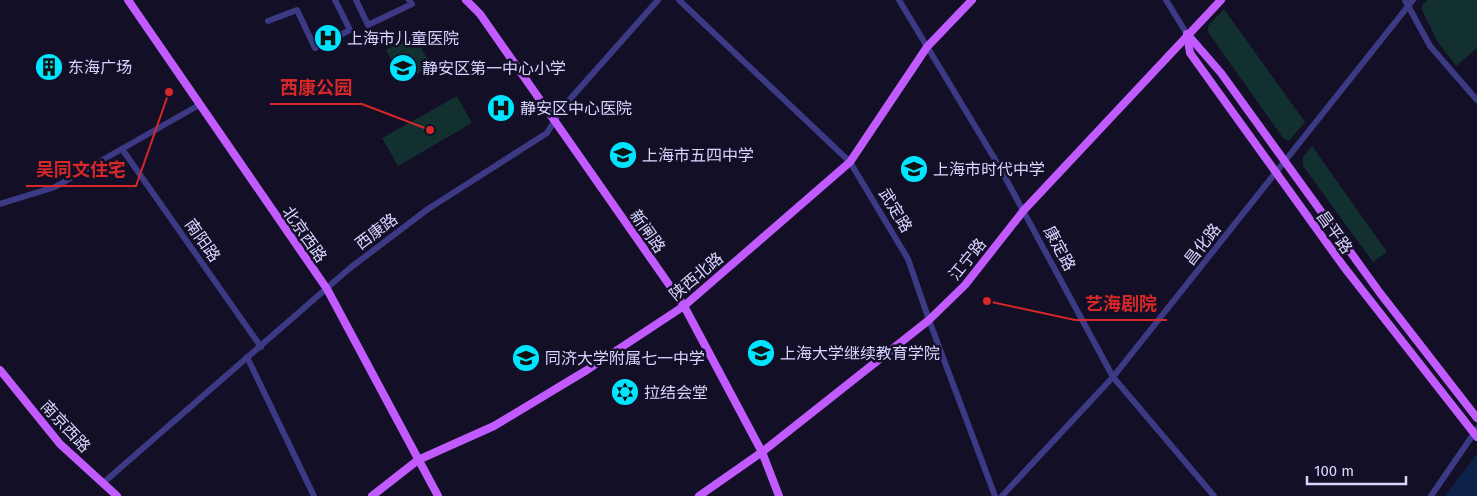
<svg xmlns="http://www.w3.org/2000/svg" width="1477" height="496" viewBox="0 0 1477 496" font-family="'Fira Sans','Noto Sans SC',sans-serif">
	<rect width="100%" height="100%" fill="#130f26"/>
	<g fill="#12302f">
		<path d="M1427 0H1477V48L1456 66 1438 42 1422 10V6Z"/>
		<path d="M1224 9 1305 122 1289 141 1283 138 1208 32V26Z"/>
		<path d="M414 35 431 66 403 82 386 50Z"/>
		<path d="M457 96 472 123 398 166 382 138Z"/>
		<path d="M1312 146 1387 252 1373 262 1303 166V157Z"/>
	</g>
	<path fill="#0c2248" d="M1477 454V496H1445Z"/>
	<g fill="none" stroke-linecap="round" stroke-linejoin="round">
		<g stroke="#3d3a85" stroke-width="6">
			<path d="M356 0 368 25 412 4 409 0"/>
			<path d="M679 0 850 162 908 259 929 320 995 496"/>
			<path d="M899 0 999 166 1113 377 1214 496"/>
			<path d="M1166 0 1187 34"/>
			<path d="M1405 0 1430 46 1477 100"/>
			<path d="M268 21 297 10 315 48 350 30 335 0"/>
			<path d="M122 149 261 347"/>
			<path d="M0 204 55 187 199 105"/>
			<path d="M247 357 314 496"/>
			<path d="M103 483 350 268 428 209 547 133 563 107 658 0"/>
			<path d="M1002 496 1113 377 1413 0"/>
			<path d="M1431 496 1477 429"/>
		</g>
		<g stroke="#c25bff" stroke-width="8">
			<path d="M128 0 327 289 438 496"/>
			<path d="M466 0 480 14 684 306 762 452 779 496"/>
			<path d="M1187 34 1190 53 1344 267 1477 437"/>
			<path d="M1188 35 1221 73 1380 293 1477 418"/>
			<path d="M0 370 60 444 117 496"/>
			<path d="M372 496 418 460 494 426 587 370 684 306 850 162 927 47 972 0"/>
			<path d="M699 496 762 452 929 320 965 285 1024 210 1221 0"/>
		</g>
	</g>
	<defs>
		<symbol id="hospital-disc" viewBox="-11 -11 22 22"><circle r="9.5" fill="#00e5ff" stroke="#130f26"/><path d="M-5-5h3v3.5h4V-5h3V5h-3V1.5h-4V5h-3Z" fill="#111"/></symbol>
		<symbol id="building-disc" viewBox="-11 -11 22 22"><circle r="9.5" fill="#00e5ff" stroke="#130f26"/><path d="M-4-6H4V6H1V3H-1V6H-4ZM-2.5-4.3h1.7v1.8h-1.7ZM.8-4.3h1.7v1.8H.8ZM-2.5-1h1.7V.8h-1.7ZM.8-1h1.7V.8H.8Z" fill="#111"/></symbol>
		<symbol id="school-disc" viewBox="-11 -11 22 22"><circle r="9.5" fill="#00e5ff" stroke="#130f26"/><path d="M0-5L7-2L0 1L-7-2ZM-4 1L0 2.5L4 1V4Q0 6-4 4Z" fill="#111"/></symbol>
		<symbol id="synagogue-disc" viewBox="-11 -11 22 22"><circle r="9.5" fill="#00e5ff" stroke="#130f26"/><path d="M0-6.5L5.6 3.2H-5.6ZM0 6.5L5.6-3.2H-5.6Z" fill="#111"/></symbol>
	</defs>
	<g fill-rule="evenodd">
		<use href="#hospital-disc" x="312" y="22" width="32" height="32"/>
		<use href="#building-disc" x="33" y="51" width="32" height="32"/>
		<use href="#school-disc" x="387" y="52" width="32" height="32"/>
		<use href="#hospital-disc" x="485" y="92" width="32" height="32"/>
		<use href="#school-disc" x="607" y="139" width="32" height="32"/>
		<use href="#school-disc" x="898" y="153" width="32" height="32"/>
		<use href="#school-disc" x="745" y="337" width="32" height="32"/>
		<use href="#school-disc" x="510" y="342" width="32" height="32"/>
		<use href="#synagogue-disc" x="609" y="376" width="32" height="32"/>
	</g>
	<g text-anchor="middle" stroke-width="5" stroke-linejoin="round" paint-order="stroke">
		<g font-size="16" fill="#d9d4ff" stroke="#130f26" text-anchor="start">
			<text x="347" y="44">上海市儿童医院</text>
			<text x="68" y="73">东海广场</text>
			<text x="422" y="74">静安区第一中心小学</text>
			<text x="520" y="114">静安区中心医院</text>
			<text x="642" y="161">上海市五四中学</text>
			<text x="933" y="175">上海市时代中学</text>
			<text x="780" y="359">上海大学继续教育学院</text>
			<text x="545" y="364">同济大学附属七一中学</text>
			<text x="644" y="398">拉结会堂</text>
		</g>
		<g font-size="16" fill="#d9d4ff" stroke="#130f26">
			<text transform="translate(896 210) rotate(59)" y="6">武定路</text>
			<text transform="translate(376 231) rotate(-37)" y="6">西康路</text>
			<text transform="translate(648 231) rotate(55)" y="6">新闸路</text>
			<text transform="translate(1335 232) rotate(54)" y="6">昌平路</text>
			<text transform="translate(305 234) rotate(55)" y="6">北京西路</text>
			<text transform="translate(203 240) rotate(55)" y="6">南阳路</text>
			<text transform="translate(1202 244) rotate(-52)" y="6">昌化路</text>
			<text transform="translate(1060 248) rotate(62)" y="6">康定路</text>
			<text transform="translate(967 259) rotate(-51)" y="6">江宁路</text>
			<text transform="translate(696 276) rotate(-40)" y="6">陕西北路</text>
			<text transform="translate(66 426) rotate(47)" y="6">南京西路</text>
		</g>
	</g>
	<path fill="none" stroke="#d62828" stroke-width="2" d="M430 130L362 104H270M169 92L136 186H26M987 301L1075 320H1167"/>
	<g fill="#d62828" stroke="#130f26" stroke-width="2">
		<circle cx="430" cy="130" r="5"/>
		<circle cx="169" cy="92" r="5"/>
		<circle cx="987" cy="301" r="5"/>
	</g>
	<g font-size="18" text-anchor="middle" font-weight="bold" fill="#d62828" stroke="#130f26" stroke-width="5" stroke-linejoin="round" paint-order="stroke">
		<text x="316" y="94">西康公园</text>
		<text x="81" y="176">吴同文住宅</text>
		<text x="1121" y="310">艺海剧院</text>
	</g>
	<path d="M1307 476v8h99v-8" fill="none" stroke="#d9d4ff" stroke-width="2.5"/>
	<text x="1314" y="476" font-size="15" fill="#d9d4ff" stroke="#130f26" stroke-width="4" paint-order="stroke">100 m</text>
</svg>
